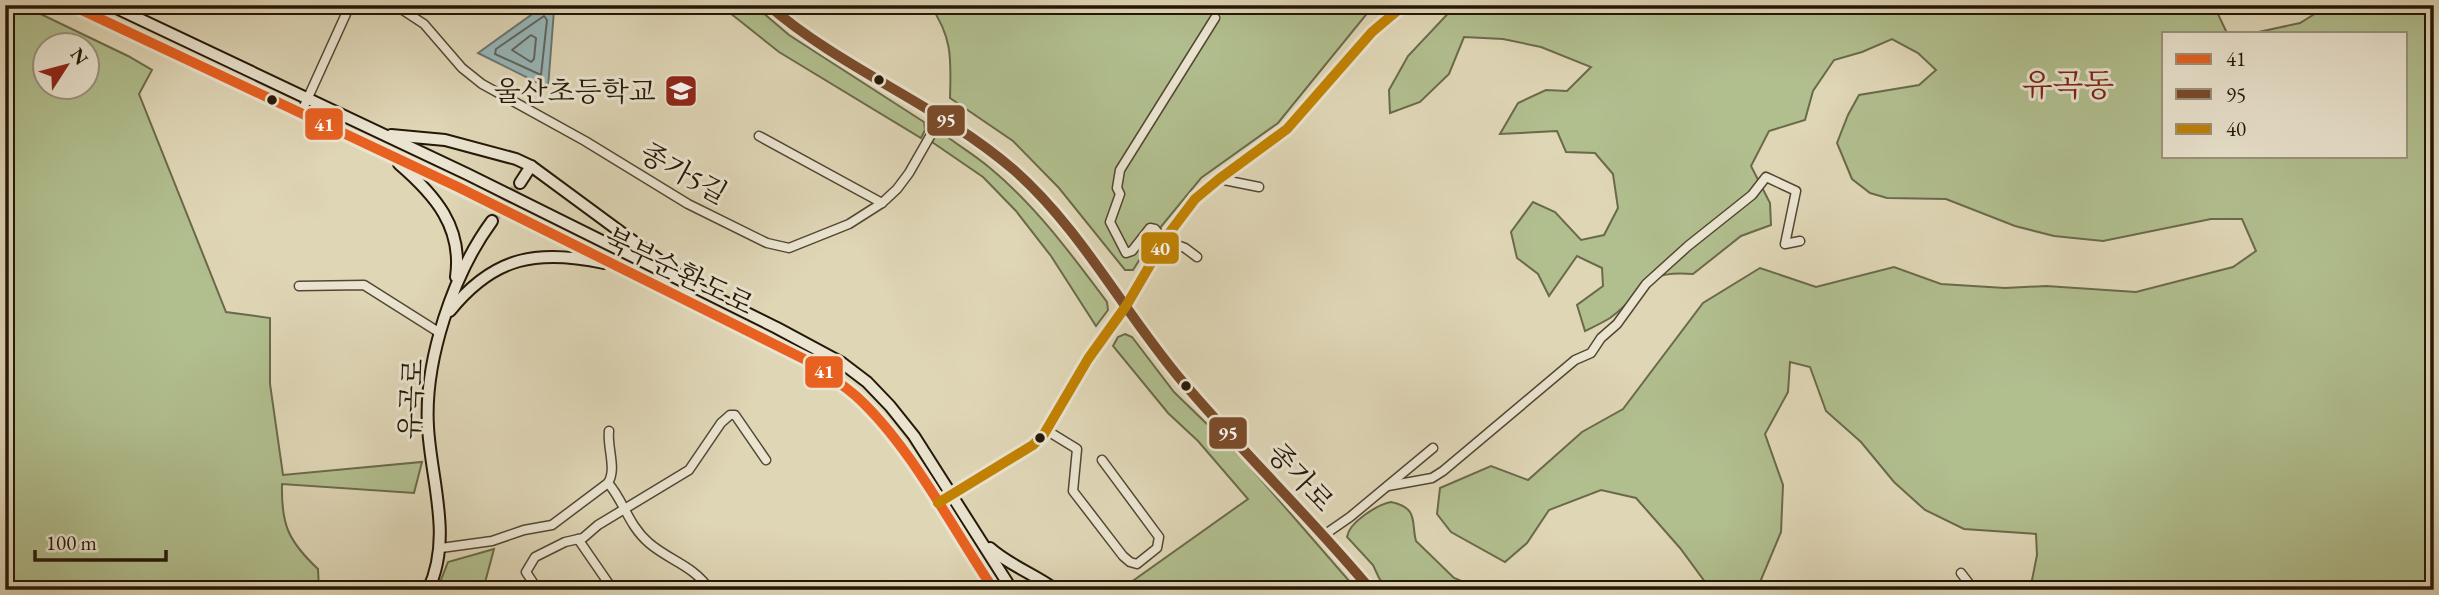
<svg xmlns="http://www.w3.org/2000/svg" width="2439" height="595" viewBox="0 0 2439 595" font-family="'EB Garamond','Noto Serif KR',serif">
	<rect width="100%" height="100%" fill="#dfd6b6"/>
	<filter id="stains"><feTurbulence type="fractalNoise" baseFrequency=".00286" numOctaves="4"/><feColorMatrix values="0 0 0 0 .2 0 0 0 0 .09 0 0 0 0 .02 0 0 0 .5 -.17"/></filter>
	<radialGradient id="worn" r=".72"><stop offset=".6" stop-color="#630" stop-opacity="0"/><stop offset="1" stop-color="#630" stop-opacity=".3"/></radialGradient>
	<g fill="#b1be8e" stroke="#6a6a4a" stroke-width="2" fill-rule="evenodd">
		<path d="M5 5H22L128 56 152 70 139 94 226 312 270 318V384L283 475 422 462 414 493 282 484C281 524 288 541 318 569L319 590H5ZM46 46H88V88H46Z"/>
		<path d="M720 5H754L789 35 924 122 925 130 921 138 779 52Z"/>
		<path d="M930 5H1374L1278 123 1201 178 1159 229 1133 270H1125L1059 188 1013 141 950 98C951 60 953 38 930 5Z"/>
		<path d="M1456 5H2221L2216 10 2227 33H2164V156H2406V33H2254L2300 23 2329 5H2434V590H2030L2037 555 2036 534 1964 529 1925 510 1894 482 1861 442 1826 411 1810 367 1790 362 1788 392 1765 434 1783 485 1781 532 1758 587 1752 590H1711L1680 548 1636 498 1601 490 1549 510 1527 543 1505 562 1451 532 1437 514 1440 488 1491 466 1528 480 1582 432 1623 409 1703 303 1760 268 1816 287 1894 267 1941 284 2005 288 2046 286 2136 292 2233 267 2256 251 2242 219H2211L2103 241 2054 236 2015 226 1946 199 1887 198 1870 193 1852 179 1837 143 1848 115 1859 95 1919 85 1936 70 1918 53 1892 39 1862 52 1834 60 1813 91 1805 120 1769 131 1751 166 1770 203 1771 225 1741 236 1693 274C1638 269 1645 294 1610 318 1602 323 1593 327 1585 331L1577 305 1603 286 1602 268 1577 256 1549 296 1538 274 1517 258 1511 232 1533 202 1555 212 1581 240 1604 235 1618 208 1613 174 1595 153 1566 152 1557 131 1500 134 1518 103 1546 90 1567 91 1591 67 1541 47 1503 39 1464 37 1449 74 1420 102 1390 113 1389 90 1408 56Z"/>
		<path d="M946 136C961 147 976 156 990 168 1035 205 1072 255 1107 302L1108 310 1096 326 1051 256 1016 211 983 177 932 142 935 137Z"/>
		<path d="M1125 334 1132 337 1174 392 1244 460 1357 590H1120L1248 499 1198 441 1168 413 1113 346 1118 337Z"/>
		<path d="M1391 502C1419 508 1411 522 1416 541L1454 578 1483 590H1388L1379 578 1373 565 1347 537C1349 522 1377 505 1391 502Z"/>
		<path d="M494 549 483 590H437L448 562Z"/>
	</g>
	<path fill="#98b6b9" stroke="#6a7671" stroke-width="2" d="M545 5H557L554 10 548 88 478 53Z"/>
	<g fill="none" stroke-linecap="round" stroke-linejoin="round">
		<g stroke="#5e6660" stroke-width="2">
			<path d="M544 16 547 20 541 75 495 54 496 49Z"/>
			<path d="M531 35 536 38 534 59 531 62 512 50Z"/>
		</g>
		<path stroke="#bab093" stroke-width="10" stroke-dasharray="10 5" stroke-linecap="butt" d="M492 221 520 183"/>
		<defs>
			<g id="street">
				<path d="M165 5 170 8"/>
				<path d="M395 5 424 24 462 68 482 84 585 141 688 204 767 243 789 248 849 224 882 203 897 189 909 173 941 117"/>
				<path d="M301 113 350 5"/>
				<path d="M759 136 882 203"/>
				<path d="M1219 179 1259 187"/>
				<path d="M1197 257 1185 248 1164 240 1155 229 1150 228 1132 251 1126 253 1110 222 1120 194 1117 188 1120 170 1215 18"/>
				<path d="M299 286 364 285 440 333"/>
				<path d="M1046 430 1077 449 1073 491 1123 556 1130 562 1137 564 1157 548 1159 537 1102 460"/>
				<path d="M609 431C607 448 617 469 608 483 624 501 628 525 649 543 670 561 693 565 710 590"/>
				<path d="M1388 486 1432 478 1443 471 1575 360 1591 353 1601 338 1617 324 1646 284 1688 246 1752 195 1766 177 1796 191 1785 244 1800 241"/>
				<path d="M1324 535 1350 517 1433 448"/>
				<path d="M578 539 609 584"/>
				<path d="M441 548 492 541 524 530 552 525 608 483"/>
				<path d="M1961 573 1974 590"/>
				<path d="M538 590 526 572 535 557 565 542 583 538 598 525 689 470 721 423 730 415H735L766 460"/>
			</g>
			<g id="secondary">
				<path d="M71 5 460 188 808 361C824 372 841 383 856 396 911 446 952 528 994 590"/>
				<path d="M110 5 467 174 777 328 842 363 867 382 890 406 914 436 1012 590"/>
				<path d="M768 5C843 70 939 105 1014 170 1082 230 1124 313 1182 381 1243 453 1311 518 1371 590"/>
				<path d="M391 135 445 140 516 159 531 166 675 272"/>
				<path d="M399 164C435 195 463 227 456 277"/>
				<path d="M520 183 531 166"/>
				<path d="M450 311C494 256 538 249 604 263"/>
				<path d="M949 496 1033 445 1044 434 1088 359 1126 306 1167 236 1195 199 1219 179 1287 129 1372 32 1404 5"/>
				<path d="M990 548C1010 566 1035 574 1056 590"/>
				<path d="M428 590C453 538 431 481 428 427 424 361 453 274 492 221"/>
			</g>
		</defs>
		<use href="#street" stroke="#534732" stroke-width="11"/>
		<use href="#secondary" stroke="#241706" stroke-width="14"/>
		<use href="#street" stroke="#eae4d0" stroke-width="8"/>
		<use href="#secondary" stroke="#eae4d0" stroke-width="10"/>
		<defs>
			<path id="bus-1" d="M71 5 460 188 808 361C824 372 841 383 856 396 911 446 952 528 994 590"/>
			<path id="bus-2" d="M768 5C843 70 939 105 1014 170 1082 230 1124 313 1182 381 1243 453 1311 518 1371 590"/>
			<path id="bus-3" d="M938 503 1033 445 1044 434 1088 359 1126 306 1167 236 1195 199 1219 179 1287 129 1372 32 1404 5"/>
		</defs>
		<use href="#bus-1" stroke="#eae4d0" stroke-width="16"/>
		<use href="#bus-2" stroke="#eae4d0" stroke-width="16"/>
		<use href="#bus-3" stroke="#eae4d0" stroke-width="16"/>
		<use href="#bus-1" stroke="#e86121" stroke-width="10"/>
		<use href="#bus-2" stroke="#7a4b2a" stroke-width="10"/>
		<use href="#bus-3" stroke="#c28202" stroke-width="10"/>
	</g>
	<defs>
		<symbol id="school-square" viewBox="-11 -11 22 22"><rect x="-9" y="-9" width="18" height="18" rx="4" fill="#8f2418" stroke="#eae4d0"/><path d="M0-5L7-2L0 1L-7-2ZM-4 1L0 2.5L4 1V4Q0 6-4 4Z" fill="#fff"/></symbol>
	</defs>
	<g fill-rule="evenodd">
		<use href="#school-square" x="662" y="72" width="38" height="38"/>
	</g>
	<g fill="#241706" stroke="#eae4d0" stroke-width="2.5">
		<circle cx="879" cy="80" r="6"/>
		<circle cx="272" cy="100" r="6"/>
		<circle cx="1186" cy="386" r="6"/>
		<circle cx="1040" cy="438" r="6"/>
	</g>
	<g text-anchor="middle" stroke-width="6" stroke-linejoin="round" paint-order="stroke">
		<g font-size="28" fill="#241706" stroke="#eae4d0" text-anchor="end">
			<text x="656" y="101">울산초등학교</text>
		</g>
		<g font-size="28" fill="#241706" stroke="#eae4d0">
			<text transform="translate(684 173) rotate(29)" y="10">종가5길</text>
			<text transform="translate(679 271) rotate(26)" y="10">북부순환도로</text>
			<text transform="translate(411 399) rotate(-87)" y="10">유곡로</text>
			<text transform="translate(1301 477) rotate(47)" y="10">종가로</text>
		</g>
		<g font-size="32" fill="#7a1f14" stroke="#eae4d0">
			<text x="2068" y="96">유곡동</text>
		</g>
	</g>
	<g stroke="#eae4d0" stroke-width="2.5">
		<rect x="926" y="104" width="40" height="33" rx="7" fill="#7a4b2a"/>
		<rect x="304" y="107" width="40" height="34" rx="7" fill="#e86121"/>
		<rect x="1140" y="231" width="40" height="34" rx="7" fill="#c28202"/>
		<rect x="804" y="355" width="40" height="34" rx="7" fill="#e86121"/>
		<rect x="1208" y="416" width="40" height="34" rx="7" fill="#7a4b2a"/>
	</g>
	<g font-size="19" text-anchor="middle" font-weight="bold" fill="#fff">
		<text x="946" y="127">95</text>
		<text x="324" y="131">41</text>
		<text x="1160" y="255">40</text>
		<text x="824" y="378">41</text>
		<text x="1228" y="440">95</text>
	</g>
	<rect width="2439" height="595" fill="none" stroke="#dfd6b6" stroke-width="28"/>
	<rect x="7" y="7" width="2425" height="581" fill="none" stroke="#241706" stroke-width="3.5"/>
	<rect x="14" y="14" width="2411" height="567" fill="none" stroke="#241706" stroke-width="2"/>
	<rect x="2162" y="32" width="245" height="126" fill="#eae4d0" stroke="#9b927f" stroke-width="2"/>
	<rect x="2176" y="54" width="35" height="10" fill="#e86121" stroke="#9b927f" stroke-width="2"/>
	<text x="2226" y="66" font-size="21" fill="#241706">41</text>
	<rect x="2176" y="89" width="35" height="10" fill="#7a4b2a" stroke="#9b927f" stroke-width="2"/>
	<text x="2226" y="102" font-size="21" fill="#241706">95</text>
	<rect x="2176" y="124" width="35" height="10" fill="#c28202" stroke="#9b927f" stroke-width="2"/>
	<text x="2226" y="136" font-size="21" fill="#241706">40</text>
	<g transform="translate(66 66) rotate(54)"><circle r="33" fill="#eae4d0" stroke="#9b927f" stroke-width="2"/>
	<path d="M0-5L12 26L0 18L-12 26Z" fill="#8f2418"/>
	<text y="-10" font-size="19" font-weight="bold" text-anchor="middle" fill="#241706">N</text>
	</g>
	<path d="M35 550v10h131v-10" fill="none" stroke="#241706" stroke-width="3.5"/>
	<text x="46" y="550" font-size="21" fill="#241706" stroke="#eae4d0" stroke-width="5" paint-order="stroke">100 m</text>
	<rect width="100%" height="100%" filter="url(#stains)"/>
	<rect width="100%" height="100%" fill="url(#worn)"/>
</svg>
